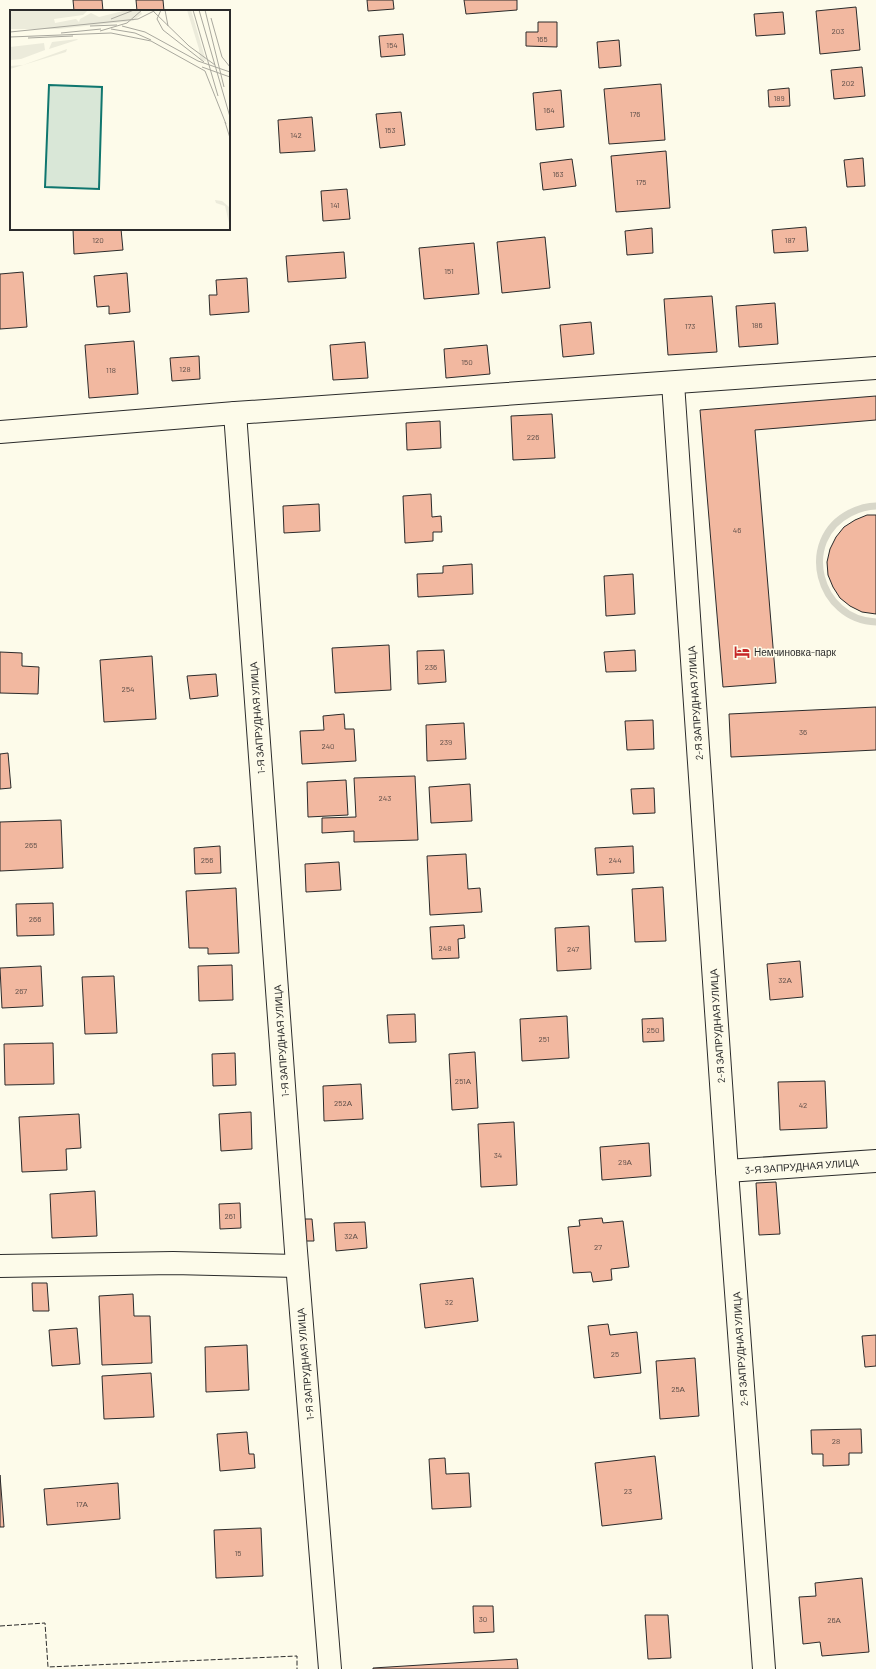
<svg xmlns="http://www.w3.org/2000/svg" width="876" height="1669" viewBox="0 0 876 1669" font-family="Barlow,sans-serif">
	<rect width="100%" height="100%" fill="#fdfbea"/>
	<g fill="none" stroke-linecap="round" stroke-linejoin="round">
		<path stroke="#d8d7c9" stroke-width="7" d="M876 506C867 506 858 509 850 513 797 540 818 620 876 622"/>
	</g>
	<g fill="#f2b8a0" stroke="#2b2b2b">
		<path d="M73 0H102L103 11H74Z"/>
		<path d="M136 0H163L164 11H137Z"/>
		<path d="M367 0H393L394 9 368 11Z"/>
		<path d="M464 0H517V10L466 14Z"/>
		<path d="M856 7 860 50 820 54 816 11Z"/>
		<path d="M783 12 785 34 756 36 754 14Z"/>
		<path d="M538 22H557V47L526 46V32H538Z"/>
		<path d="M403 34 405 55 381 57 379 36Z"/>
		<path d="M619 40 621 66 599 68 597 42Z"/>
		<path d="M862 67 865 96 834 99 831 70Z"/>
		<path d="M661 84 665 140 609 144 604 89Z"/>
		<path d="M789 88 790 106 769 107 768 90Z"/>
		<path d="M561 90 564 127 536 130 533 93Z"/>
		<path d="M401 112 405 145 380 148 376 114Z"/>
		<path d="M312 117 315 151 280 153 278 120Z"/>
		<path d="M666 151 670 208 616 212 611 156Z"/>
		<path d="M863 158 865 186 847 187 844 160Z"/>
		<path d="M572 159 576 186 543 190 540 163Z"/>
		<path d="M347 189 350 219 323 221 321 191Z"/>
		<path d="M806 227 808 251 774 253 772 230Z"/>
		<path d="M652 228 653 253 627 255 625 231Z"/>
		<path d="M73 229H121L123 250 74 254Z"/>
		<path d="M545 237 550 288 502 293 497 242Z"/>
		<path d="M474 243 479 294 424 299 419 248Z"/>
		<path d="M344 252 346 278 288 282 286 256Z"/>
		<path d="M23 272 27 327 0 329V274Z"/>
		<path d="M127 273 130 312 109 314V306L97 307 94 276Z"/>
		<path d="M247 278 249 312 210 315 209 295H217L216 280Z"/>
		<path d="M712 296 717 352 668 355 664 299Z"/>
		<path d="M775 303 778 344 739 347 736 306Z"/>
		<path d="M591 322 594 354 563 357 560 325Z"/>
		<path d="M134 341 138 394 89 398 85 345Z"/>
		<path d="M365 342 368 378 333 380 330 345Z"/>
		<path d="M487 345 490 374 446 378 444 349Z"/>
		<path d="M199 356 200 379 172 381 170 358Z"/>
		<path d="M876 396V420L755 430 776 683 723 687 700 410Z"/>
		<path d="M552 414 555 458 513 460 511 416Z"/>
		<path d="M440 421 441 448 407 450 406 423Z"/>
		<path d="M431 494 432 517 441 516 442 532H433V541L405 543 403 496Z"/>
		<path d="M319 504 320 531 284 533 283 506Z"/>
		<path d="M867 515H876V614L862 612 850 606 840 598 833 587 828 575 827 562 830 549 836 537 844 527 855 520Z"/>
		<path d="M472 564 473 594 418 597 417 574 443 573V566Z"/>
		<path d="M633 574 635 614 606 616 604 576Z"/>
		<path d="M389 645 391 690 335 693 332 648Z"/>
		<path d="M444 650 446 682 418 684 417 651Z"/>
		<path d="M635 650 636 671 606 672 604 652Z"/>
		<path d="M0 652 22 653V666L39 667 38 694 0 693Z"/>
		<path d="M152 656 156 719 104 722 100 660Z"/>
		<path d="M216 674 218 696 190 699 187 676Z"/>
		<path d="M876 707V750L731 757 729 714Z"/>
		<path d="M344 714 345 729H354L356 761 302 764 300 731 324 730 323 716Z"/>
		<path d="M653 720 654 749 627 750 625 721Z"/>
		<path d="M464 723 466 759 427 761 426 725Z"/>
		<path d="M8 753 11 788 0 789V754Z"/>
		<path d="M415 776 418 840 354 842V831L322 833V818L356 817 354 778Z"/>
		<path d="M346 780 348 815 308 817 307 782Z"/>
		<path d="M470 784 472 821 431 823 429 787Z"/>
		<path d="M654 788 655 813 633 814 631 789Z"/>
		<path d="M61 820 63 868 0 871V822Z"/>
		<path d="M220 846 221 873 195 874 194 848Z"/>
		<path d="M633 846 634 873 597 875 595 848Z"/>
		<path d="M466 854 468 889 480 888 482 912 430 915 427 856Z"/>
		<path d="M339 862 341 890 306 892 305 864Z"/>
		<path d="M663 887 666 941 635 942 632 889Z"/>
		<path d="M236 888 239 953 208 954V948H189L186 891Z"/>
		<path d="M53 903 54 935 17 936 16 904Z"/>
		<path d="M464 925 465 938 458 939 459 958 432 959 430 927Z"/>
		<path d="M589 926 591 969 557 971 555 928Z"/>
		<path d="M800 961 803 997 770 1000 767 964Z"/>
		<path d="M232 965 233 1000 199 1001 198 966Z"/>
		<path d="M41 966 43 1006 2 1008 0 968Z"/>
		<path d="M114 976 117 1033 85 1034 82 977Z"/>
		<path d="M415 1014 416 1042 389 1043 387 1015Z"/>
		<path d="M567 1016 569 1058 522 1061 520 1019Z"/>
		<path d="M663 1018 664 1041 643 1042 642 1019Z"/>
		<path d="M53 1043 54 1084 5 1085 4 1044Z"/>
		<path d="M475 1052 478 1108 452 1110 449 1054Z"/>
		<path d="M235 1053 236 1085 213 1086 212 1054Z"/>
		<path d="M825 1081 827 1128 780 1130 778 1082Z"/>
		<path d="M361 1084 363 1119 324 1121 323 1086Z"/>
		<path d="M251 1112 252 1149 221 1151 219 1114Z"/>
		<path d="M79 1114 81 1148 66 1149 67 1170 22 1172 19 1117Z"/>
		<path d="M514 1122 517 1185 481 1187 478 1124Z"/>
		<path d="M649 1143 651 1176 602 1180 600 1147Z"/>
		<path d="M776 1182 780 1234 759 1235 756 1183Z"/>
		<path d="M95 1191 97 1236 52 1238 50 1194Z"/>
		<path d="M240 1203 241 1228 220 1229 219 1204Z"/>
		<path d="M602 1218 603 1223 623 1221 629 1267 611 1269 612 1280 593 1282 591 1272 573 1273 568 1227 580 1226 579 1220Z"/>
		<path d="M302 1219H312L314 1241H303Z"/>
		<path d="M365 1222 367 1248 336 1251 334 1223Z"/>
		<path d="M473 1278 478 1321 425 1328 420 1284Z"/>
		<path d="M32 1283H47L49 1311H33Z"/>
		<path d="M133 1294 134 1316H150L152 1363 102 1365 99 1296Z"/>
		<path d="M608 1324 610 1335 637 1332 641 1373 594 1378 588 1326Z"/>
		<path d="M77 1328 80 1364 52 1366 49 1330Z"/>
		<path d="M876 1335V1366L865 1367 862 1336Z"/>
		<path d="M247 1345 249 1390 206 1392 205 1347Z"/>
		<path d="M695 1358 699 1416 660 1419 656 1361Z"/>
		<path d="M151 1373 154 1417 104 1419 102 1376Z"/>
		<path d="M861 1429 862 1453H849V1465L823 1466V1454H812L811 1430Z"/>
		<path d="M247 1432 249 1454H254L255 1468 220 1471 217 1434Z"/>
		<path d="M655 1456 662 1519 602 1526 595 1463Z"/>
		<path d="M445 1458 446 1474 469 1473 471 1507 432 1509 429 1459Z"/>
		<path d="M0 1475 4 1527H0Z"/>
		<path d="M118 1483 120 1519 47 1525 44 1489Z"/>
		<path d="M261 1528 263 1576 216 1578 214 1530Z"/>
		<path d="M862 1578 869 1652 822 1656 820 1642 803 1644 799 1597 816 1596 815 1583Z"/>
		<path d="M473 1606H493L494 1632 474 1633Z"/>
		<path d="M645 1615H668L671 1658 648 1659Z"/>
		<path d="M517 1659 518 1669H373V1668Z"/>
	</g>
	<g fill="none" stroke-linecap="round" stroke-linejoin="round">
		<defs>
			<g id="minor">
				<path d="M673 383 727 1171 764 1669"/>
				<path d="M235 413 296 1251 330 1669"/>
				<path d="M0 432 235 413 876 368"/>
				<path d="M727 1171 876 1161"/>
				<path d="M0 1266 173 1263 297 1266"/>
			</g>
		</defs>
		<use href="#minor" stroke="#2b2b2b" stroke-width="24"/>
		<use href="#minor" stroke="#fdfbea" stroke-width="22"/>
		<path stroke="#2b2b2b" stroke-width="1" stroke-dasharray="5 2" stroke-linecap="butt" d="M0 1626 45 1623 48 1667 297 1656V1669"/>
	</g>
	<defs>
		<symbol id="hotel-bare" viewBox="-9 -9 18 18"><path d="M-6-4.5h1.5V1H6V5H4.5V3h-9V5H-6ZM-4 0a1.8 1.8 0 1 1 3.6 0ZM.5 0V-2.5h3Q6-2.5 6 0Z" fill="#c62828" stroke="#fdfbea" stroke-width="2.5" paint-order="stroke"/></symbol>
	</defs>
	<g fill-rule="evenodd">
		<use href="#hotel-bare" x="731" y="641" width="22" height="22"/>
	</g>
	<g text-anchor="middle" stroke-width="3" stroke-linejoin="round" paint-order="stroke">
		<g font-size="8" fill="#5d4e48">
			<text x="838" y="34">203</text>
			<text x="542" y="42">165</text>
			<text x="392" y="48">154</text>
			<text x="848" y="86">202</text>
			<text x="779" y="101">189</text>
			<text x="549" y="113">164</text>
			<text x="635" y="117">176</text>
			<text x="390" y="133">153</text>
			<text x="296" y="138">142</text>
			<text x="558" y="177">163</text>
			<text x="641" y="185">175</text>
			<text x="335" y="208">141</text>
			<text x="98" y="243">120</text>
			<text x="790" y="243">187</text>
			<text x="449" y="274">151</text>
			<text x="757" y="328">186</text>
			<text x="690" y="329">173</text>
			<text x="467" y="365">150</text>
			<text x="185" y="372">128</text>
			<text x="111" y="373">118</text>
			<text x="533" y="440">226</text>
			<text x="737" y="533">46</text>
			<text x="431" y="670">236</text>
			<text x="128" y="692">254</text>
			<text x="803" y="735">36</text>
			<text x="446" y="745">239</text>
			<text x="328" y="749">240</text>
			<text x="385" y="801">243</text>
			<text x="31" y="848">265</text>
			<text x="207" y="863">256</text>
			<text x="615" y="863">244</text>
			<text x="35" y="922">266</text>
			<text x="445" y="951">248</text>
			<text x="573" y="952">247</text>
			<text x="785" y="983">32А</text>
			<text x="21" y="994">267</text>
			<text x="653" y="1033">250</text>
			<text x="544" y="1042">251</text>
			<text x="463" y="1084">251А</text>
			<text x="343" y="1106">252А</text>
			<text x="803" y="1108">42</text>
			<text x="498" y="1158">34</text>
			<text x="625" y="1165">29А</text>
			<text x="230" y="1219">261</text>
			<text x="351" y="1239">32А</text>
			<text x="598" y="1250">27</text>
			<text x="449" y="1305">32</text>
			<text x="615" y="1357">25</text>
			<text x="678" y="1392">25А</text>
			<text x="836" y="1444">28</text>
			<text x="628" y="1494">23</text>
			<text x="82" y="1507">17А</text>
			<text x="238" y="1556">15</text>
			<text x="483" y="1622">30</text>
			<text x="834" y="1623">26А</text>
		</g>
		<g font-size="10" fill="#2b2b2b" stroke="#fdfbea" text-anchor="start">
			<text x="754" y="656">Немчиновка-парк</text>
		</g>
		<g font-size="10" fill="#2b2b2b" stroke="#fdfbea">
			<text transform="translate(695 703) rotate(-94)" y="4">2-Я ЗАПРУДНАЯ УЛИЦА</text>
			<text transform="translate(257 718) rotate(-94)" y="4">1-Я ЗАПРУДНАЯ УЛИЦА</text>
			<text transform="translate(717 1026) rotate(-94)" y="4">2-Я ЗАПРУДНАЯ УЛИЦА</text>
			<text transform="translate(281 1041) rotate(-94)" y="4">1-Я ЗАПРУДНАЯ УЛИЦА</text>
			<text transform="translate(802 1166) rotate(-4)" y="4">3-Я ЗАПРУДНАЯ УЛИЦА</text>
			<text transform="translate(740 1349) rotate(-94)" y="4">2-Я ЗАПРУДНАЯ УЛИЦА</text>
			<text transform="translate(305 1364) rotate(-95)" y="4">1-Я ЗАПРУДНАЯ УЛИЦА</text>
		</g>
	</g>
	<g transform="translate(10 10)">
		<rect width="220" height="220" fill="#fdfbea"/>
		<path d="M0 0H78L73 5 44 9 45 13 66 9 69 12 70 9 81 3 89 7 117 0H130L132 4 123 11 48 19H0ZM177 0H181L196 51 190 50 189 39ZM68 29 67 30 39 39 42 32ZM34 33 35 40 11 49 0 50V37ZM57 39 56 42 0 59V56L13 55ZM205 190 212 191 219 197 220 217 215 196 206 193Z" fill="#ecebdb"/>
		<path fill="none" stroke="#a9a89e" stroke-width="1" d="M142 0 179 36 205 55M151 0 147 9 153 20 194 52M155 0 158 16M183 0 208 86M189 0 220 107M195 0 214 77M201 8 212 47 220 57M101 9 124 0M80 16 107 15M112 16 135 22 188 51 220 62M101 19 125 23 141 30M90 21 117 13 132 0M0 22 128 9 146 0M51 23 91 19M0 27 101 23 141 31 195 61 216 114M18 28 63 26M192 57 220 67M215 112 220 128"/>
		<path fill="#0f766e" fill-opacity="0.15" stroke="#0f766e" stroke-width="2" d="M39 75 92 77 89 179 35 177Z"/>
		<rect width="220" height="220" fill="none" stroke="#2b2b2b" stroke-width="2"/>
	</g>
</svg>
